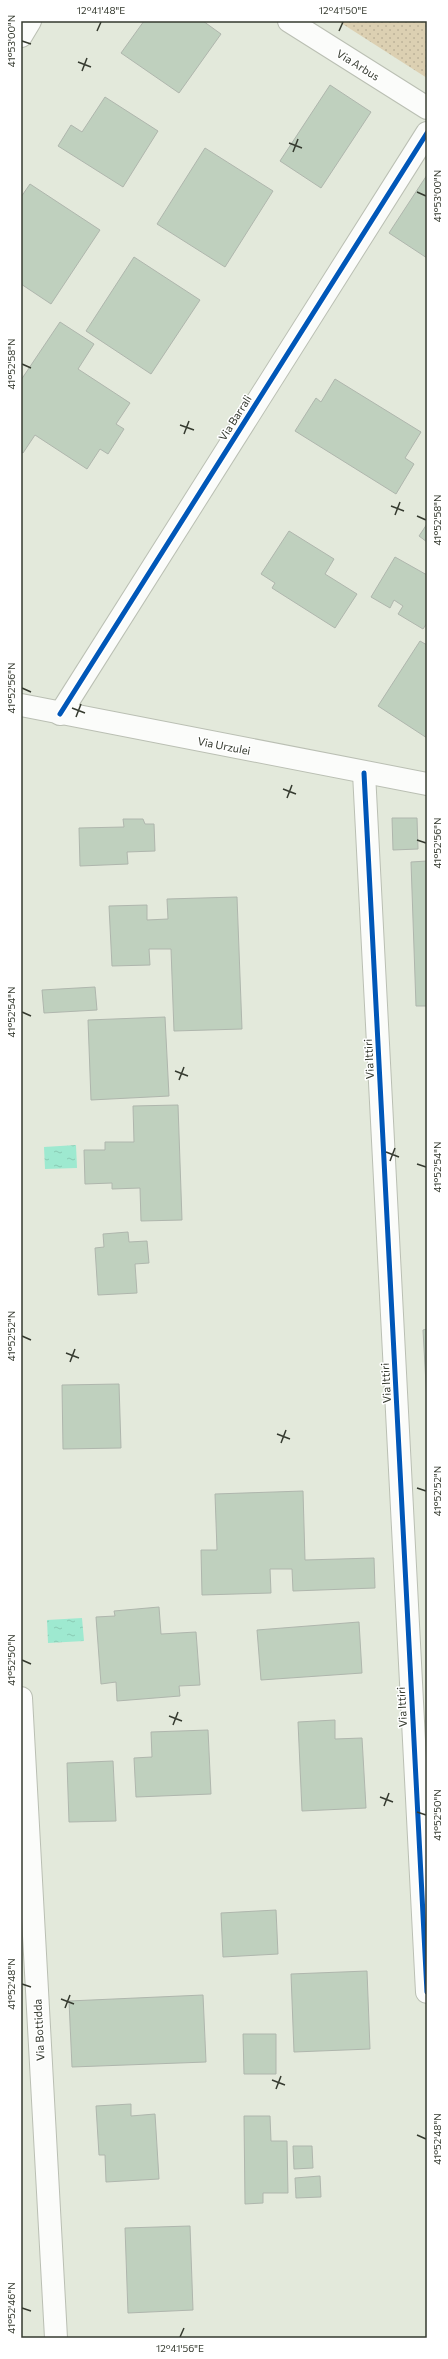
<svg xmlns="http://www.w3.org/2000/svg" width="448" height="2359" viewBox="0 0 448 2359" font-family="Commissioner,sans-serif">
	<defs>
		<pattern id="grass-dots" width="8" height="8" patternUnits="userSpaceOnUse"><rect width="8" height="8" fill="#dcd0b2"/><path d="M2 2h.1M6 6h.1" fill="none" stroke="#bdb399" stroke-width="1.8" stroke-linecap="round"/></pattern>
		<pattern id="water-ripples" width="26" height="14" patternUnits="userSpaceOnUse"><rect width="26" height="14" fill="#9ee9d0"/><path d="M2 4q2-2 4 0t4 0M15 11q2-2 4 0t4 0" fill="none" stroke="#89c9b3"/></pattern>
	</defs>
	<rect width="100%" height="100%" fill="#e3e9db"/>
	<path fill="url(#grass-dots)" d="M338 21H427V78Z"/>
	<g fill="url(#water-ripples)">
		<path d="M76 1145 77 1168 45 1169 44 1147Z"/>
		<path d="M82 1618 84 1641 48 1643 47 1620Z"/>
	</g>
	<g fill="#bfd0be" stroke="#afb6ad">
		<path d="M144 21H203L221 34 179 93 121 53Z"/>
		<path d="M330 85 371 112 321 188 280 161Z"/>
		<path d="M105 97 158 131 123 187 58 146 71 125 82 132Z"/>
		<path d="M205 148 273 191 225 267 157 224Z"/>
		<path d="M427 175V258L389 233Z"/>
		<path d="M30 184 100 230 51 304 21 284V197Z"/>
		<path d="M134 257 200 300 151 374 86 331Z"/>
		<path d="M60 322 94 344 78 369 130 403 116 424 124 429 108 454 100 449 87 469 35 435 23 453 21 452V380Z"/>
		<path d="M335 379 421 432 405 458 414 464 396 494 295 431 316 398 321 402Z"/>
		<path d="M427 524V542L419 536Z"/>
		<path d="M289 531 334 559 325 574 357 594 335 628 272 588 275 583 261 574Z"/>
		<path d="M395 557 427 575V623L423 629 398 614 403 606 394 600 390 608 371 597Z"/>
		<path d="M420 641 427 645V738L378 706Z"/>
		<path d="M392 818H417L418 849 393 850Z"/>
		<path d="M123 819H143L145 824H154L155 851 127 852 128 864 80 866 79 828 124 827Z"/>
		<path d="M427 861V1006H416L411 862Z"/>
		<path d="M237 897 242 1029 174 1031 171 949H149L150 965 112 966 109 906 147 905V920L168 919 167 899Z"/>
		<path d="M95 987 97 1010 44 1013 42 990Z"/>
		<path d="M165 1017 169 1096 91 1100 88 1020Z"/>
		<path d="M178 1105 182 1220 141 1221 140 1188 112 1189V1183L85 1184 84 1150H105V1142H134L133 1106Z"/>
		<path d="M128 1232 129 1242 147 1241 149 1263 135 1264 137 1293 98 1295 95 1248 104 1247 103 1234Z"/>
		<path d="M427 1329V1402L423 1330Z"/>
		<path d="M119 1384 121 1448 63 1449 62 1385Z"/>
		<path d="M303 1491 305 1560 374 1558 375 1588 293 1591 292 1569H270L271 1593 202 1595 201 1550H217L215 1494Z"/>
		<path d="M159 1607 161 1634 196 1632 200 1685 179 1686 180 1696 117 1701 116 1682 101 1684 96 1617 115 1616 114 1611Z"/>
		<path d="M359 1622 362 1673 261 1680 257 1630Z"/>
		<path d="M335 1720V1739L362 1738 366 1808 302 1811 298 1722Z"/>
		<path d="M208 1730 211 1794 136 1797 134 1758 152 1757 151 1732Z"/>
		<path d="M113 1761 116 1821 69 1822 67 1763Z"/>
		<path d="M276 1910 278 1954 223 1957 221 1913Z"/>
		<path d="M367 1971 370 2049 294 2052 291 1974Z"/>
		<path d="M203 1995 206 2062 72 2067 69 2001Z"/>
		<path d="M243 2034H276V2074H244Z"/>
		<path d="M131 2104V2116L155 2114 159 2179 106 2182 105 2155H99L96 2106Z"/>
		<path d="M244 2116H270L271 2141H287L288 2193H263V2203L245 2204Z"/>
		<path d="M293 2146H312L313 2168 294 2169Z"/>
		<path d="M320 2176 321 2197 296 2198 295 2178Z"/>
		<path d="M190 2226 193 2310 128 2313 125 2228Z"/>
	</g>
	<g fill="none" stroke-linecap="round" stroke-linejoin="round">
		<defs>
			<g id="minor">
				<path d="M289 21 427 108"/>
				<path d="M21 36 30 21"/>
				<path d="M21 705 427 784"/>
				<path d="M60 714 427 133"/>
				<path d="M364 773 427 1992"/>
				<path d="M21 1698 56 2338"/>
			</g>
		</defs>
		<use href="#minor" stroke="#babfb3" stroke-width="24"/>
		<use href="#minor" stroke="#fbfcfa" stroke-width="22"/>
		<defs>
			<g id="cycleway">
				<path d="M60 714 427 133"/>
				<path d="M364 773 427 1992"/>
			</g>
		</defs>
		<use href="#cycleway" stroke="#fff" stroke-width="8"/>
		<use href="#cycleway" stroke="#0057b8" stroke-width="5"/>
	</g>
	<path fill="none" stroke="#353a2f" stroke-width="1.5" d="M97 31 101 22M339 31 343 22M22 41 31 44M78 62 91 67M82 71 87 58M289 143 302 148M293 152 298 139M417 192 426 196M22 364 31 368M180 425 194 430M184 434 189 421M391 506 404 511M395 515 400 502M417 516 426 520M22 688 31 692M72 708 85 713M76 717 81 704M283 789 296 794M287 798 292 785M417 840 426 843M22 1012 31 1016M175 1071 188 1076M179 1080 184 1067M386 1152 399 1157M390 1161 395 1148M417 1164 426 1167M22 1336 31 1340M66 1353 79 1358M70 1362 75 1349M277 1434 290 1439M281 1443 286 1430M417 1488 426 1491M22 1660 31 1664M169 1716 182 1721M173 1725 178 1712M380 1797 393 1802M384 1806 389 1793M417 1812 426 1815M22 1984 31 1987M61 1999 74 2004M65 2008 70 1995M272 2080 285 2085M276 2089 281 2076M417 2135 426 2139M22 2308 31 2311M180 2337 184 2328"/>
	<g text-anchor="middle" stroke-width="3" stroke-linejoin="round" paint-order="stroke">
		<g font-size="11" fill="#353a2f" stroke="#fff">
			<text transform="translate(358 65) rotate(32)" y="4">Via Arbus</text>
			<text transform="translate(235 418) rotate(-58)" y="4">Via Barrali</text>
			<text transform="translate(224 746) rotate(11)" y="4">Via Urzulei</text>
			<text transform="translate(369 1059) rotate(-93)" y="4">Via Ittiri</text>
			<text transform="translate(386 1383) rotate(-93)" y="4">Via Ittiri</text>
			<text transform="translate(402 1707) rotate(-93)" y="4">Via Ittiri</text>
			<text transform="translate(39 2030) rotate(-93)" y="4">Via Bottidda</text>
		</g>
	</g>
	<rect width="448" height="2359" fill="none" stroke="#ffffff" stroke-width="44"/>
	<rect x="22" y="22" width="404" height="2315" fill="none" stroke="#353a2f" stroke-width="1.5"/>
	<g font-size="10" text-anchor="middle" fill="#353a2f">
		<text x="101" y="14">12°41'48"E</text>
		<text x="343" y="14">12°41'50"E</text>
		<text transform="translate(11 41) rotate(-90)" y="4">41°53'00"N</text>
		<text transform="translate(437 196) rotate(-90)" y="4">41°53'00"N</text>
		<text transform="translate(11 364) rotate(-90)" y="4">41°52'58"N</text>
		<text transform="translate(437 520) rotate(-90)" y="4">41°52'58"N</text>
		<text transform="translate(11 688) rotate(-90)" y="4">41°52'56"N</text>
		<text transform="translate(437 843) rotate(-90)" y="4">41°52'56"N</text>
		<text transform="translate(11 1012) rotate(-90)" y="4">41°52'54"N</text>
		<text transform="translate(437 1167) rotate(-90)" y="4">41°52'54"N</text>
		<text transform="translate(11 1336) rotate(-90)" y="4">41°52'52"N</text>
		<text transform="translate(437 1491) rotate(-90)" y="4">41°52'52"N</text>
		<text transform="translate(11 1660) rotate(-90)" y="4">41°52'50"N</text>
		<text transform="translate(437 1815) rotate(-90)" y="4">41°52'50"N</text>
		<text transform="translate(11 1984) rotate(-90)" y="4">41°52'48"N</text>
		<text transform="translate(437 2139) rotate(-90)" y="4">41°52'48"N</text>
		<text transform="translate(11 2308) rotate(-90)" y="4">41°52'46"N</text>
		<text x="180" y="2352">12°41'56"E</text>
	</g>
</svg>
